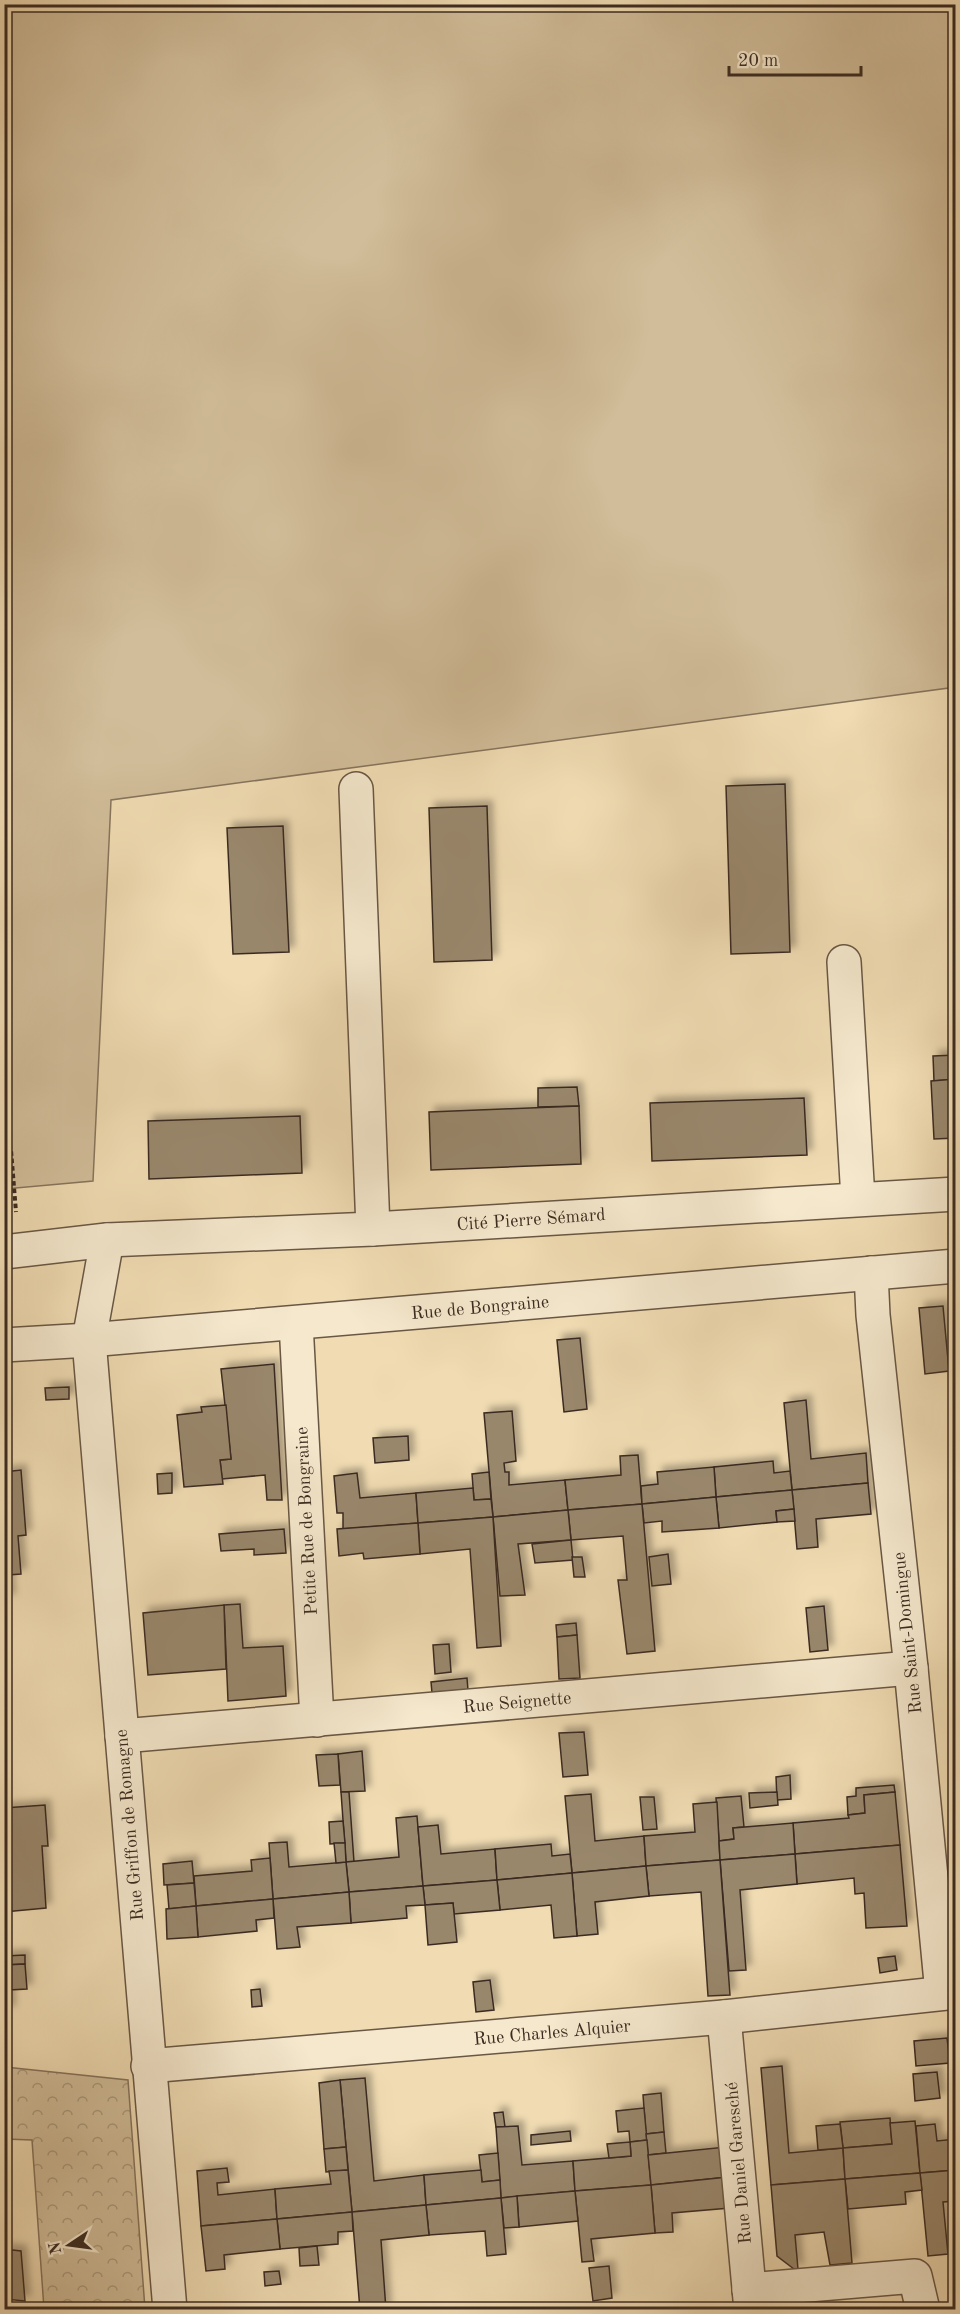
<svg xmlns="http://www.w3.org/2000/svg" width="960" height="2314" viewBox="0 0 960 2314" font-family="'Old Standard TT',serif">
	<defs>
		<pattern id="forest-crowns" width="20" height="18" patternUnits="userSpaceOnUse" patternTransform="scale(1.5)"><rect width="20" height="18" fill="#d1bd99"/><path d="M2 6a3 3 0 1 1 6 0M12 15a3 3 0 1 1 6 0" fill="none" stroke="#ab9a7c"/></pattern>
		<filter id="shadow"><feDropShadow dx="5.5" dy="-5.5" stdDeviation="3" flood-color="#0004"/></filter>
	</defs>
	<rect width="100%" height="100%" fill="#f0dbb2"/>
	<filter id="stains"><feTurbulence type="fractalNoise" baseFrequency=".00333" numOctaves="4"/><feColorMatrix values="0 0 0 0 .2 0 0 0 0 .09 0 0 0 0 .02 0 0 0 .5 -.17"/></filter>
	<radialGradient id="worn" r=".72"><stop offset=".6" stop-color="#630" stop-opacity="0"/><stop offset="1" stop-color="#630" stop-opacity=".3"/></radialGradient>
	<path fill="#d1bd99" stroke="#86745c" stroke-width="1.5" d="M5 4 955 5 956 687 111 800 93 1181 5 1189Z"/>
	<path fill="url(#forest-crowns)" stroke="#86745c" stroke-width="1.5" d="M5 2067 128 2080 145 2309H44L32 2140 5 2139Z"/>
	<g fill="#99876c" stroke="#3b2b20" stroke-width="1.5" filter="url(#shadow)">
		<path d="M785 784 790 952 731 954 726 786Z"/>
		<path d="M487 806 492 960 434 962 429 808Z"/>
		<path d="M283 826 289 952 233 954 227 828Z"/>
		<path d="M956 1055V1079L934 1081 933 1056Z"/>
		<path d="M956 1079V1138L934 1139 931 1081Z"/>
		<path d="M577 1087 579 1106 538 1107V1088Z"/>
		<path d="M804 1098 807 1155 652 1161 650 1103Z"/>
		<path d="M579 1106 581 1164 431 1170 429 1112Z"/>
		<path d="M300 1116 302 1173 149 1179 148 1121Z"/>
		<path d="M943 1306 949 1371 925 1374 919 1308Z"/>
		<path d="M580 1338 587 1409 564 1412 557 1340Z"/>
		<path d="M274 1364 282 1500H267L265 1475 222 1479 220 1460 231 1459 221 1369Z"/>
		<path d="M69 1387V1399L46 1400 45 1388Z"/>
		<path d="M806 1400 811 1459 866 1453 868 1483 792 1490 784 1403Z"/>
		<path d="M226 1405 231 1459 220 1460 223 1484 184 1487 177 1415 202 1412 201 1407Z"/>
		<path d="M512 1411 516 1461 504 1463 505 1472H509V1485L565 1480 568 1510 493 1517 484 1413Z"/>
		<path d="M408 1436 409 1460 375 1463 373 1438Z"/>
		<path d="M638 1455 642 1504 568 1510 565 1480 621 1475 620 1456Z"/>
		<path d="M773 1461 774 1473 790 1471 792 1490 716 1497 714 1467Z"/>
		<path d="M714 1467 716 1497 642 1504 641 1486 658 1484 657 1472Z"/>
		<path d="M21 1470 26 1535 18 1536 21 1574 8 1575 10 1599H4V1472Z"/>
		<path d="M489 1472 491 1499 474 1500 472 1474Z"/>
		<path d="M172 1473V1493L158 1494 157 1474Z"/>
		<path d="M357 1473 360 1498 416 1493 418 1523 343 1529V1513H337L334 1476Z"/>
		<path d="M868 1483 871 1514 816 1519 818 1547 797 1549 792 1490Z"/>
		<path d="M473 1488 474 1500 491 1499 493 1517 418 1523 416 1493Z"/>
		<path d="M792 1490 794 1509 776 1511 777 1522 719 1528 716 1497Z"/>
		<path d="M716 1497 719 1528 662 1532V1521L644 1523 642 1504Z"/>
		<path d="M642 1504 655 1651 627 1654 618 1580H627L623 1536 571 1540 568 1510Z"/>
		<path d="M794 1509 795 1521 777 1522 776 1511Z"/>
		<path d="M568 1510 571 1540 518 1544 525 1595 500 1596 493 1517Z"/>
		<path d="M493 1517 501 1646 477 1648 470 1549 420 1554 418 1523Z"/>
		<path d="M418 1523 420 1554 364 1559 363 1553 339 1556 337 1529Z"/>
		<path d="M284 1529 286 1553 254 1555V1549L221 1551 219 1534Z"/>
		<path d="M571 1540 573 1560 535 1563 532 1544Z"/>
		<path d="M668 1554 671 1584 652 1586 649 1557Z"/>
		<path d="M949 1556H956V1609H953Z"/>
		<path d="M572 1557H582L585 1577H574Z"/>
		<path d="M240 1604 243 1648 283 1646 286 1696 228 1701 224 1605Z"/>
		<path d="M224 1605 226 1669 148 1675 143 1613Z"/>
		<path d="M824 1606 828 1650 810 1652 806 1608Z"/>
		<path d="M576 1623 577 1635 557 1637 556 1625Z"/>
		<path d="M577 1635 580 1678 559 1679 557 1637Z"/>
		<path d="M449 1644 451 1672 435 1674 433 1645Z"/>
		<path d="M467 1678 468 1690 432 1693 431 1682Z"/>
		<path d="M584 1732 588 1775 563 1777 559 1733Z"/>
		<path d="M362 1751 365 1791 341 1792 338 1754Z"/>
		<path d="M338 1754 340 1785 319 1786 316 1755Z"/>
		<path d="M790 1775 791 1799 777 1800 776 1777Z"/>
		<path d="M894 1785 895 1792 864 1795 865 1813 848 1815 847 1797 856 1796V1788Z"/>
		<path d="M341 1792H349L354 1862H346Z"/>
		<path d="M777 1792 778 1805 750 1808 749 1793Z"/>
		<path d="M895 1792 900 1845 795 1854 793 1823 849 1818 848 1815 865 1813 864 1795Z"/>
		<path d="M591 1794 595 1841 644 1836 646 1866 572 1873 565 1796Z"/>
		<path d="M741 1796 744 1827 733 1828 734 1839 719 1841 716 1798Z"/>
		<path d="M640 1797H654L657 1829 643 1830Z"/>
		<path d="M717 1802 720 1860 646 1866 644 1836 695 1832 693 1804Z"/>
		<path d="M45 1805 48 1846H42L46 1908 4 1912V1808Z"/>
		<path d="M956 1813V1836L952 1837 950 1814Z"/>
		<path d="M417 1816 423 1886 349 1892 346 1862 399 1857 396 1818Z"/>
		<path d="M343 1821 345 1843 330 1844 329 1822Z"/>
		<path d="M793 1823 795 1854 720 1860 719 1841 734 1839 733 1828Z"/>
		<path d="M438 1825 441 1854 495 1849 497 1880 423 1886 418 1827Z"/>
		<path d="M287 1842 289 1867 346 1862 349 1892 273 1899 269 1843Z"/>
		<path d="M334 1843H345L346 1862 336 1863Z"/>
		<path d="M551 1844 552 1856 570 1854 572 1873 497 1880 495 1849Z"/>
		<path d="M900 1845 907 1926 866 1928 864 1893 855 1894 854 1878 797 1884 795 1854Z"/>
		<path d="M795 1854 797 1884 740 1890 746 1970 729 1971 720 1860Z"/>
		<path d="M270 1858 273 1899 196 1906 194 1876 252 1871 251 1860Z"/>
		<path d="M720 1860 730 1995 708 1996 701 1892 649 1896 646 1866Z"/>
		<path d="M192 1861 194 1883 164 1885 163 1864Z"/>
		<path d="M646 1866 649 1896 595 1902 598 1934 577 1936 572 1873Z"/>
		<path d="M572 1873 577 1936 554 1938 551 1905 500 1910 497 1880Z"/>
		<path d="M497 1880 500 1910 454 1914 453 1903 425 1905 423 1886Z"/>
		<path d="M194 1883 196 1906 169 1909 167 1885Z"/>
		<path d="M423 1886 425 1905 406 1906 407 1918 351 1923 349 1892Z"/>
		<path d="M349 1892 351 1923 297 1927 300 1947 277 1949 273 1899Z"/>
		<path d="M273 1899 274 1918 256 1920 257 1931 198 1937 196 1906Z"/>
		<path d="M453 1903 457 1942 428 1945 425 1905Z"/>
		<path d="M196 1906 198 1937 167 1939 166 1909Z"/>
		<path d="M25 1955V1964L4 1965V1956Z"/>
		<path d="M895 1956 897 1970 880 1973 878 1958Z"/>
		<path d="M25 1964 27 1989 9 1990 10 2011H4V1965Z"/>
		<path d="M490 1980 494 2010 476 2012 473 1982Z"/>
		<path d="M260 1989 262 2006 252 2007 251 1990Z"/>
		<path d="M947 2038 950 2063 916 2066 914 2041Z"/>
		<path d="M782 2066 789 2153 843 2148 845 2179 771 2185 761 2068Z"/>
		<path d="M937 2072 940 2098 915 2101 913 2074Z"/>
		<path d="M365 2078 374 2181 424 2175 426 2205 352 2212 340 2080Z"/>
		<path d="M340 2080 346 2147 324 2149 319 2083Z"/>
		<path d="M661 2093 664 2132 646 2134 643 2095Z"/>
		<path d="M644 2108 647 2140 630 2142 629 2131 618 2132 616 2111Z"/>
		<path d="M503 2112 505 2127H496L494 2113Z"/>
		<path d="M890 2118 892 2144 843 2148 840 2122Z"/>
		<path d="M915 2121 920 2173 845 2179 843 2148 892 2144 890 2123Z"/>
		<path d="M840 2124 843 2148 818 2150 816 2126Z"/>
		<path d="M935 2124 937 2141 956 2139V2170L920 2173 916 2126Z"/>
		<path d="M518 2126 522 2165 573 2161 575 2191 501 2198 496 2127Z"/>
		<path d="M570 2131 571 2141 531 2145V2135Z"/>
		<path d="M664 2132 666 2153 648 2155 646 2134Z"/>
		<path d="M647 2140 651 2185 575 2191 573 2161 631 2156 630 2142Z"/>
		<path d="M630 2142 631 2156 609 2158 607 2144Z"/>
		<path d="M346 2147 348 2170 326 2172 324 2149Z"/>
		<path d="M726 2147 728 2177 651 2185 648 2155Z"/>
		<path d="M498 2153 500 2180 482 2182 479 2155Z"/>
		<path d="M227 2168 229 2182 217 2183 218 2195 275 2189 277 2219 201 2226 197 2171Z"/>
		<path d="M348 2170 352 2212 277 2219 275 2189 331 2184 329 2171Z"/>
		<path d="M481 2170 482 2182 500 2180 501 2198 426 2205 424 2175Z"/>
		<path d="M956 2170V2201L943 2202 948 2254 928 2256 920 2173Z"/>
		<path d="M920 2173 922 2190 905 2192 906 2204 848 2209 845 2179Z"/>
		<path d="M728 2177 730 2208 672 2213 673 2232 655 2233 651 2185Z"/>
		<path d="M845 2179 852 2263 830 2265 824 2232 795 2235 798 2269H794L777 2256 771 2185Z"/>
		<path d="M651 2185 655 2233 591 2239 594 2261 582 2262 575 2191Z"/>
		<path d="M575 2191 578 2221 519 2227 517 2196Z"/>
		<path d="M517 2196 519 2227 504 2228 501 2198Z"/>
		<path d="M501 2198 506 2254 487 2256 485 2231 429 2235 426 2205Z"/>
		<path d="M426 2205 429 2235 381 2240 386 2310H360L352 2212Z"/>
		<path d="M352 2212 353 2231 338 2232V2244L280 2249 277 2219Z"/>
		<path d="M277 2219 280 2249 224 2255 225 2269 206 2271 201 2226Z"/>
		<path d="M317 2246 319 2265 300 2266 299 2248Z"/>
		<path d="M4 2249 21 2251 25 2301 4 2299Z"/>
		<path d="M609 2266 612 2298 593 2301 589 2268Z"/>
		<path d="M279 2271 281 2284 265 2286 264 2272Z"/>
	</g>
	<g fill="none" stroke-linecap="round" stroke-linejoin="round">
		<defs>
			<g id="minor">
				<path d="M356 789 373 1229"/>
				<path d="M844 962 858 1199"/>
				<path d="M107 1240 89 1340 170 2310"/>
				<path d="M4 1252 107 1240 373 1229 956 1194"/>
				<path d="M871 1273 873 1315 911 1668 942 1993"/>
				<path d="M296 1323 317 1720"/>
				<path d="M4 1345 89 1340 956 1266"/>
				<path d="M122 1736 911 1668"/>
				<path d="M724 2017 751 2310"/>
				<path d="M148 2066 724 2017 956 1992"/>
				<path d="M749 2290 915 2276 923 2310"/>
			</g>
		</defs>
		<use href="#minor" stroke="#685744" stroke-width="36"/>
		<path stroke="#3b2b20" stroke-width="4" stroke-dasharray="4.5 3" stroke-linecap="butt" d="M4 1130 11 1150 16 1212"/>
		<use href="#minor" stroke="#f5e8cd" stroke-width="33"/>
	</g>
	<g text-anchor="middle" stroke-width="4.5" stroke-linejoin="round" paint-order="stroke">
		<g font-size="18" fill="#3b2b20" stroke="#f5e8cd">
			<text transform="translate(531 1219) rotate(-4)" y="6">Cité Pierre Sémard</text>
			<text transform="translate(480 1307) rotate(-5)" y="6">Rue de Bongraine</text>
			<text transform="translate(306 1521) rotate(-93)" y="6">Petite Rue de Bongraine</text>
			<text transform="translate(907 1633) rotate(-96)" y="6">Rue Saint-Domingue</text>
			<text transform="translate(517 1702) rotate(-5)" y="6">Rue Seignette</text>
			<text transform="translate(129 1825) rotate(-95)" y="6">Rue Griffon de Romagne</text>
			<text transform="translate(552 2032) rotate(-5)" y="6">Rue Charles Alquier</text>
			<text transform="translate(738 2163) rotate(-95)" y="6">Rue Daniel Garesché</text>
		</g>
	</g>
	<rect width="960" height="2314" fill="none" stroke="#f0dbb2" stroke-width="24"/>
	<rect x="6" y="6" width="948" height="2302" fill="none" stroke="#3b2b20" stroke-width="3"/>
	<rect x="12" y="12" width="936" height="2290" fill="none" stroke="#3b2b20" stroke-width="1.5"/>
	<g transform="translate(69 2245) rotate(257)" stroke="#f5e8cd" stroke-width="4.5" paint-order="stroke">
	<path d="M0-4.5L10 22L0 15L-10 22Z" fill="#3b2b20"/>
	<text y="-9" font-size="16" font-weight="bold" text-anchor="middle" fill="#3b2b20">N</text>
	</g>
	<path d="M729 66v9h132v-9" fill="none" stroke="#3b2b20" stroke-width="3"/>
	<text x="738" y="66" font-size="18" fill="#3b2b20" stroke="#f5e8cd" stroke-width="4.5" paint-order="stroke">20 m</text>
	<rect width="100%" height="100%" filter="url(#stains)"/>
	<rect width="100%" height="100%" fill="url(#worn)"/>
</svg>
